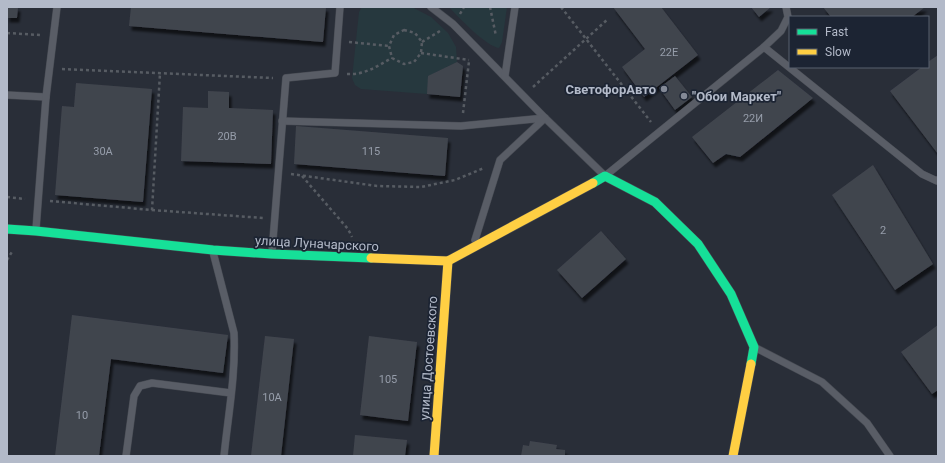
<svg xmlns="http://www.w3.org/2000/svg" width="945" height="463" viewBox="0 0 945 463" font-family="Roboto,sans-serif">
	<defs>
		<filter id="shadow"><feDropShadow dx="2.5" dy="4.5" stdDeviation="1" flood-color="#0009"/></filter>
	</defs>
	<rect width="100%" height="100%" fill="#292e38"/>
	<g fill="#26383e">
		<path d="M362 7H412L431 17 448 33 456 47 457 62 429 76 427 94 361 89 355 85 352 78 359 12Z"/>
		<path d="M449 7H507L502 42 499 48C487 47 458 17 449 7Z"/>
	</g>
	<g fill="#41454e" filter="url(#shadow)">
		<path d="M7 7H18L17 18H7Z"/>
		<path d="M131 7H326L323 42 129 26Z"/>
		<path d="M613 7H661L698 55 644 97 622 67 645 49Z"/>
		<path d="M751 7H771L759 17Z"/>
		<path d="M823 7H925L912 17H831Z"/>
		<path d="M938 55V154L890 91 922 67H928V62Z"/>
		<path d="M457 62 463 66 460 97 427 94 428 76Z"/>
		<path d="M778 70 813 98 740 157 726 154 713 163 692 137Z"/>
		<path d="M675 76 692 97 675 110 659 88Z"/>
		<path d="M76 83 152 89 143 202 55 195 62 106 74 107Z"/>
		<path d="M208 91 229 92V108L273 110 271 164 181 161 183 107 208 108Z"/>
		<path d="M296 126 448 138 445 176 294 164Z"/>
		<path d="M873 165 933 264 895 290 832 195Z"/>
		<path d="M601 231 626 259 582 298 557 270Z"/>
		<path d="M72 315 228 335 223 373 111 359 99 456H55Z"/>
		<path d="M938 325V390L932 394 901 352Z"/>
		<path d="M265 336 294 339 281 456H251Z"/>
		<path d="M369 336 417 342 408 421 360 415Z"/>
		<path d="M355 435 407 440 405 456H353Z"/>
		<path d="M530 441 557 445 556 449 565 450V456H521L523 445 529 446Z"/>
	</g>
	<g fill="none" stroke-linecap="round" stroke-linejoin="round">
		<defs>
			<g id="lane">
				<path d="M431 7 453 24 545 118 605 176 764 47 781 31 788 17 786 7"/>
				<path d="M764 47 922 174 937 181 938 180"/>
				<path d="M505 76 515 7"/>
				<path d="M7 95 46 97"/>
				<path d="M282 121 461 126 545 118 500 160 475 240"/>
				<path d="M36 229 46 97 57 7"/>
				<path d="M213 252 234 333C236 374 228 416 224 456"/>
				<path d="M272 252 286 78 335 73 340 7"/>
				<path d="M756 348 822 382 867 423 890 456"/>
				<path d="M126 456 134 396 140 386 152 383 231 393"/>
			</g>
			<g id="fast">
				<path d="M593 183 605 176 655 202 698 244 731 294 754 347 751 364"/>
				<path d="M7 229 36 231 213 250 272 254 371 258"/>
			</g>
			<g id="slow">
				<path d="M371 258 448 261 593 183"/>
				<path d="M434 456 448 261"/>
				<path d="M733 456 751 364"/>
			</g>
		</defs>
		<use href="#lane" stroke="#454951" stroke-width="8"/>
		<use href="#fast" stroke="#454951" stroke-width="10"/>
		<use href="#slow" stroke="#454951" stroke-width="10"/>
		<g stroke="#575c63" stroke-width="2.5" stroke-dasharray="3 3" stroke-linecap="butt">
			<path d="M490 7 496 36"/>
			<path d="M561 7 651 122"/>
			<path d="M460 14 464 7"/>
			<path d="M404 30 415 33 422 42 421 53 414 62 404 64 392 58 389 46 394 35Z"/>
			<path d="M7 33 40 35"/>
			<path d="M349 42 389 46"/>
			<path d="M422 42 440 31"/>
			<path d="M421 53 469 60"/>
			<path d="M62 69 273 78"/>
			<path d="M347 74C365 75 377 66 392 58"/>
			<path d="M533 87 608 19"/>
			<path d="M463 113 469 61"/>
			<path d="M291 174 377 186 421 187 455 180 484 168"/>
			<path d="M302 176 348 229 352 237"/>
			<path d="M7 197 25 199"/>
			<path d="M50 201 152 210 160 73"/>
			<path d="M152 210 263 218"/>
			<path d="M7 260 13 250"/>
		</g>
		<use href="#lane" stroke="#595d66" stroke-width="7"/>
		<use href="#fast" stroke="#16e098" stroke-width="9"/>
		<use href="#slow" stroke="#ffcf43" stroke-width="9"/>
	</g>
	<g fill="#838996" stroke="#1c2433" stroke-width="1.5">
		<circle cx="664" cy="89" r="4"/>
		<circle cx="684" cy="96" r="4"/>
	</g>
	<g text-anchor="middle" stroke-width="3.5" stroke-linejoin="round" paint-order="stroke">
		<g font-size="11" fill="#969daa">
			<text x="669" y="56">22Е</text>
			<text x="753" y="122">22И</text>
			<text x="227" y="140">20В</text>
			<text x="103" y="155">30А</text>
			<text x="371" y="155">115</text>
			<text x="883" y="234">2</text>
			<text x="388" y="383">105</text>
			<text x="272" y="401">10А</text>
			<text x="82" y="419">10</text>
		</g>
		<g font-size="13" font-weight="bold" fill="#b3bac9" stroke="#1c2433" text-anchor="end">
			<text x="656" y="94">СветофорАвто</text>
			<text x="692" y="101" text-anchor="start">"Обои Маркет"</text>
		</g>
		<g font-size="13" fill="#b3bac9" stroke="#1c2433">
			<text transform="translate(317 243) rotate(3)" y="5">улица Луначарского</text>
			<text transform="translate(428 358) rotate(-86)" y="5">улица Достоевского</text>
		</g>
	</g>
	<rect width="945" height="463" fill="none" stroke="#b3bac9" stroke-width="16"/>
	<rect x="789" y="16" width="140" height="52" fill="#1c2433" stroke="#58606f"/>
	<rect x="797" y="29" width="20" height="6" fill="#16e098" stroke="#58606f"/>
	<text x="825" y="36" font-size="12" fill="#b3bac9">Fast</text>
	<rect x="797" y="49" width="20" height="6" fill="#ffcf43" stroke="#58606f"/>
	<text x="825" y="56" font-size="12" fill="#b3bac9">Slow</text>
</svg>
